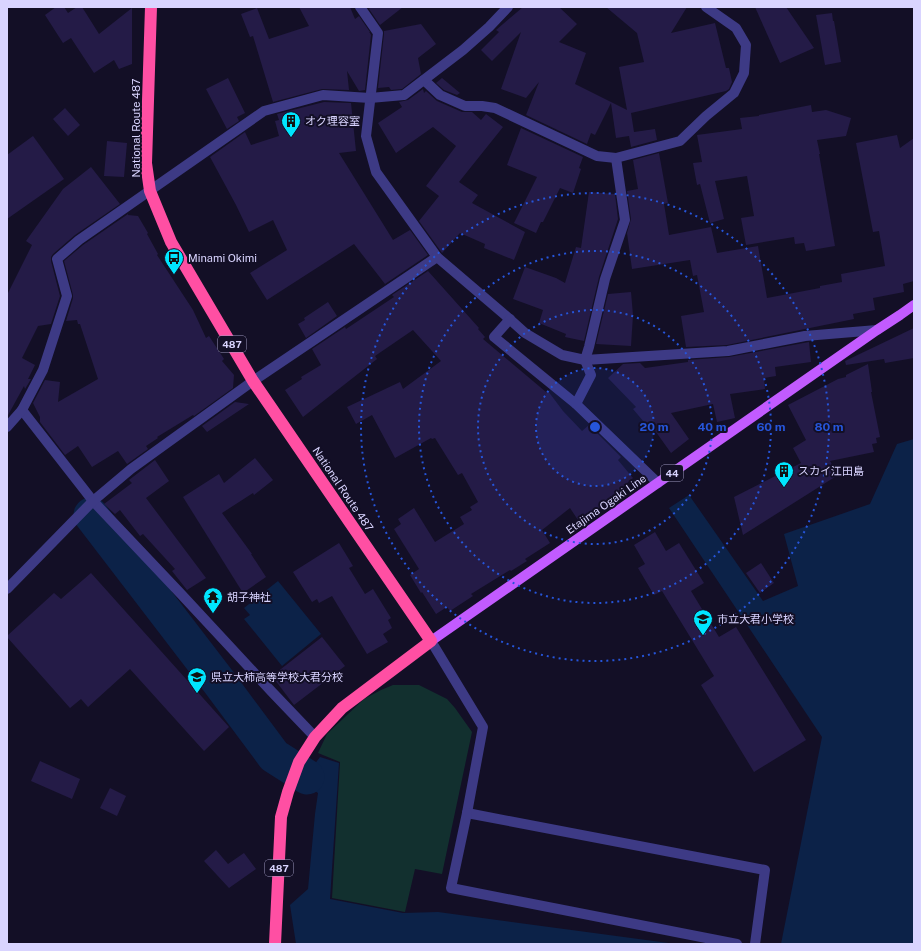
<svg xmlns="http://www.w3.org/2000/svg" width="921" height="951" viewBox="0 0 921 951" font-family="'Public Sans','Noto Sans JP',sans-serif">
	<rect width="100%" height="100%" fill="#130f26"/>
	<path fill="#12302f" d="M393 685H419L447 699 455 708 472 732 442 874 415 869 405 912 332 898 340 762 318 753 327 734 364 699 381 690Z"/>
	<g fill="#0c2248">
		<path d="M914 439V944H781L822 737 669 508 689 495 763 601 798 586 784 534 870 504 897 444Z"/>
		<path d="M278 581 321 634 282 666 244 619 250 615 244 608Z"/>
		<path d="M320 757 339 763 330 899 403 913 438 912 676 944H296L290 905 308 889 315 814 318 793 305 784 311 769Z"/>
	</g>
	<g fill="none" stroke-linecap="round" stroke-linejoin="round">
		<path stroke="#0c2248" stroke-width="35" d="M91 515 219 682 274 756 307 777"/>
	</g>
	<g fill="#241b47">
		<path d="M56 7H64L68 13 77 7H82L99 34 132 8V64L119 69 114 60 94 73 71 38 63 43 45 15Z"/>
		<path d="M299 7H350L355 19 359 16 370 32 369 33H370L371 35 365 90 359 91 347 71 349 90 322 89 273 102 253 36 250 37 241 14 257 8 269 39 309 26Z"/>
		<path d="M371 7H403L380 25 369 9Z"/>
		<path d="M523 7H559L577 24 559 42 586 53 575 84 627 110 619 67 644 62 637 33 606 7H687L671 33 715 23 726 68H729L732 82 729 89 726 91 631 113 634 132 655 129 657 140 631 147 629 136 616 138 611 103 595 135 591 133 587 144 526 115 539 82 526 98 501 89 521 32 492 61 481 50 499 32 496 30Z"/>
		<path d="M755 7H786L814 48 780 63Z"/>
		<path d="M832 13 833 21H834L841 62 825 65 816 15Z"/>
		<path d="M421 24 436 44 418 58 421 74 402 89 391 90 389 87 378 88 384 34V31Z"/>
		<path d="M228 78 245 113 237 117 239 121 227 129 206 89Z"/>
		<path d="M442 78 460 93 457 95 444 90 436 83Z"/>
		<path d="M423 89 424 93 426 91 437 101 462 112H472L481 120 486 114 503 127 459 182 478 195 472 203 525 232 514 260 484 248 485 244 460 233 442 253 419 221 439 196 426 186 456 146 433 127 396 153 378 123 402 107 399 102 408 100Z"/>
		<path d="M324 102 351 103 356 151 339 153 393 240 410 230 428 255 385 284 354 244 267 300 250 273 287 250 273 220 249 232 236 205 210 157 245 132 251 145 279 136 275 121 279 120 277 114Z"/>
		<path d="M811 105 812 112 826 110 851 118 846 136 817 140 820 154H819L835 246 806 251 804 243 795 244 794 237 746 245 741 218 754 216 747 176 715 181 724 219 710 223 700 184 697 185 693 163 702 162 697 135 742 129 740 118 759 116V115Z"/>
		<path d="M65 108 80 125 68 136 53 119Z"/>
		<path d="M521 128 583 157 579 168 581 169 573 193 560 188 543 222H541L536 233 514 223 537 177 507 165Z"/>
		<path d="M897 135 900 148 914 138V281L903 284 904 292 873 298 875 310 853 314 854 319 727 345 686 347 681 316 704 312 697 275 693 276 690 260 632 269 627 233 631 219 627 191 638 189 633 160 659 153 668 203 664 204 669 235 711 227 717 253 758 246 767 298 820 288V286L842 282 841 274 885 266 879 231 873 232 856 143Z"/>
		<path d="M33 136 64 179 7 219V155Z"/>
		<path d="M107 141 127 143 124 177 104 176Z"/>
		<path d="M91 167 120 204 75 235 53 254 51 257V261L60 296 51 324 38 326 22 358 35 365 28 379H31L25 389 24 386 7 417V295L32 245 26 241 63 189Z"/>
		<path d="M589 192 615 194 618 219 599 277 584 341 565 337 566 334 539 323 543 310 513 299 525 267 556 278 565 283 576 247 581 248Z"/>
		<path d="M128 214V215L138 216 148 233 147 234 158 254 157 255 193 310 206 338 209 336 224 359 222 361 234 375 233 388 194 416 193 415 157 437 158 438 146 446 148 449 127 464 118 451 92 467 78 446 65 455 40 422V417L33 403 45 380 60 382 58 402 98 379 80 324H78L77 320 66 321 73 298V295L64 261 83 245Z"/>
		<path d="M428 271 479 328 478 329 485 337 483 339 546 392 548 391 563 411 582 431 589 425 621 457 618 460 633 478 588 518 580 523 570 508 542 530 550 543 525 559 527 561 511 571 510 570 471 594 473 596 450 611 447 607 436 614 422 592 421 593 410 575 419 569 394 529 401 524 398 519 414 508 435 542 464 524 460 517 472 510 470 507 478 502 462 473 458 475 435 438 432 439 431 438 395 458 372 415 356 424 347 407 400 382 403 389 441 361 413 330 375 356 377 359 303 417 285 390 302 379 301 377 321 365 312 349 345 327 346 329 394 297 392 295Z"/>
		<path d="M631 292 633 315 631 346 596 344 608 294Z"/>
		<path d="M328 302 337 316 306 338 298 324 305 320 304 318Z"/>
		<path d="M914 328V358L885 363 884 359 846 365 845 361Z"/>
		<path d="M809 342 811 362 775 367 776 376 764 378 765 389 730 394 735 418 717 422 713 404 671 413 689 439 671 453 651 425 649 428 633 409 636 407 608 378 623 364 640 363 645 368 688 362V360L729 357Z"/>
		<path d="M868 364 872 392H871L880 437 876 438 877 443 872 444 874 452 830 461 838 475 743 535 734 497 801 463 793 448 806 440 788 405 838 379 846 377V375Z"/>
		<path d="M235 402 249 404 207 432 202 426Z"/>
		<path d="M255 458 273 480 254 495 253 493 222 513 252 554H251L266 577 243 593 183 497 219 474 224 483Z"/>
		<path d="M155 460 169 481 146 498 206 578 187 590 172 571 175 569 143 534 140 536 120 510 115 514 104 504 132 483 129 480Z"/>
		<path d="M655 532 666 551 679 543 704 583 691 591 719 637 736 627 806 740 754 772 701 685 714 676 662 591 654 595 638 568 645 564 634 545Z"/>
		<path d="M339 543 353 566 349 568 365 594 373 589 391 618 388 620 392 628 383 634 388 642 367 654 332 596 319 603 317 599 312 602 293 572Z"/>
		<path d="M761 563 774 583 760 593 746 573Z"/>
		<path d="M91 573 229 727 204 751 130 669 88 707 81 699 70 708 7 637V636L54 593 61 599Z"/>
		<path d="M322 637 345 666 294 705 272 676Z"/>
		<path d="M40 761 80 779 72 799 31 781Z"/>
		<path d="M110 788 126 796 117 816 100 808Z"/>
		<path d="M216 850 228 864 244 853 256 869 229 888 204 861Z"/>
	</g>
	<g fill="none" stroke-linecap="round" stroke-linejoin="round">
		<g stroke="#3d3a85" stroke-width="10">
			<path d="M360 7 378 33 366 136 376 172 437 257 505 315 525 333 562 355 585 360 728 351 805 336 877 330"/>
			<path d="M424 80 440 95 465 106H482L495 108 597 156 616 158"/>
			<path d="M510 319 494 337 576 404 591 375 585 360 589 347 605 279 625 220 616 158 680 141 706 116 734 93 744 73 746 45 736 28 706 7"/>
			<path d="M576 404 658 483"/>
			<path d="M22 410 93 501 181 594 272 692 315 737"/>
			<path d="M7 427 22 410 43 370 67 296 57 259 79 240 264 111 323 95 370 98 404 95 463 50 489 27 508 7"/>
			<path d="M7 589 93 501 131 469 253 381 437 257"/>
			<path d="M431 641 483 727 467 813 765 870 755 944"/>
			<path d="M467 813 451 888 737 944"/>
		</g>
		<path stroke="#c25bff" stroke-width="10" d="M431 641 877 330 900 315 914 305"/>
		<path stroke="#ff4fa3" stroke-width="12" d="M151 7 146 163 150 191 171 242 253 381 431 641 342 708 315 737 299 762 288 792 281 817 275 944"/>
	</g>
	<circle cx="595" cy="427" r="59" fill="#2655da" fill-opacity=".12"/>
	<g fill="none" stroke="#2655da" stroke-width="2" stroke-dasharray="2 4">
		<circle cx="595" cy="427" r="59"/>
		<circle cx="595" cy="427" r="117"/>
		<circle cx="595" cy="427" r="176"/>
		<circle cx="595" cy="427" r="234"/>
	</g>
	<defs>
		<symbol id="building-pin" viewBox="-11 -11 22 30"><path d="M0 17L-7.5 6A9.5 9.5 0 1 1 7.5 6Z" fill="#00e5ff" stroke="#130f26"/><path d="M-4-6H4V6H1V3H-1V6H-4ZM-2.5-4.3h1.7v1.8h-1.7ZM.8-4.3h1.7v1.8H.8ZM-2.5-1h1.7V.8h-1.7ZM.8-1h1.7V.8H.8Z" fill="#111"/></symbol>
		<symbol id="bus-pin" viewBox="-11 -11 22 30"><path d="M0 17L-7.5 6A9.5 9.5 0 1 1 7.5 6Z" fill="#00e5ff" stroke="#130f26"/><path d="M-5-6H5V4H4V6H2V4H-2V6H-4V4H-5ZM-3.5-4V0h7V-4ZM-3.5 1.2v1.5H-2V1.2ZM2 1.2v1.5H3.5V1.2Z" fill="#111"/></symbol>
		<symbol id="temple-pin" viewBox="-11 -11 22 30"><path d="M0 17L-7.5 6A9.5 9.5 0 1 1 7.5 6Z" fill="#00e5ff" stroke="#130f26"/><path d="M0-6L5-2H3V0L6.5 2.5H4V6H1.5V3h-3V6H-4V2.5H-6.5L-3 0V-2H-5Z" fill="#111"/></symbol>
		<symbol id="school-pin" viewBox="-11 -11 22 30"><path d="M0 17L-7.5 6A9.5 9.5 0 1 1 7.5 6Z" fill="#00e5ff" stroke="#130f26"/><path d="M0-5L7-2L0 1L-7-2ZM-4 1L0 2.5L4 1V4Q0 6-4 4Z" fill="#111"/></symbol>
	</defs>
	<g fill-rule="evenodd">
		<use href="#building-pin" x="280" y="110" width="22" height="30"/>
		<use href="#bus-pin" x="163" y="247" width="22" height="30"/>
		<use href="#building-pin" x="773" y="460" width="22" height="30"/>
		<use href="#temple-pin" x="202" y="586" width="22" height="30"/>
		<use href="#school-pin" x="692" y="608" width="22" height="30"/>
		<use href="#school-pin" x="186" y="666" width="22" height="30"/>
	</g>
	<g text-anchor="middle" stroke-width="4" stroke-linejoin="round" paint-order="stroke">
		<g fill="#130f26" stroke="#9e99be" stroke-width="1">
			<rect x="218" y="336" width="28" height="16" rx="3"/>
			<rect x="661" y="465" width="22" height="16" rx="3"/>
			<rect x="265" y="860" width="28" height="16" rx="3"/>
		</g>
		<g font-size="10" font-weight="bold" fill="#d9d4ff">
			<text x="232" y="348">487</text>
			<text x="672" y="477">44</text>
			<text x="279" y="872">487</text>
		</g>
		<g font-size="11" fill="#d9d4ff" stroke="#130f26" text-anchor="start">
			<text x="305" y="125">オク理容室</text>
			<text x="188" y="262">Minami Okimi</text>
			<text x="798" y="475">スカイ江田島</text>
			<text x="227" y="601">胡子神社</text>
			<text x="717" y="623">市立大君小学校</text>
			<text x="211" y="681">県立大柿高等学校大君分校</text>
		</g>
		<g font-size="11" fill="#d9d4ff" stroke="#130f26">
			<text transform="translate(136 128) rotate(-90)" y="4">National Route 487</text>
			<text transform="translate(343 489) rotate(56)" y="4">National Route 487</text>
			<text transform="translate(606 504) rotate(-35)" y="4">Etajima Ogaki Line</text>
		</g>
	</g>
	<circle cx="595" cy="427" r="6" fill="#2655da" stroke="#130f26" stroke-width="2"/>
	<g font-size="12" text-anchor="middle" font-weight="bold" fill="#2655da" stroke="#130f26" stroke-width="4" stroke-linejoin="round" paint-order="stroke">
		<text x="654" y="431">20 m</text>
		<text x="712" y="431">40 m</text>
		<text x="771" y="431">60 m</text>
		<text x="829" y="431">80 m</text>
	</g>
	<rect width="921" height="951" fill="none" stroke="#d9d4ff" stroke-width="16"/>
</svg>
